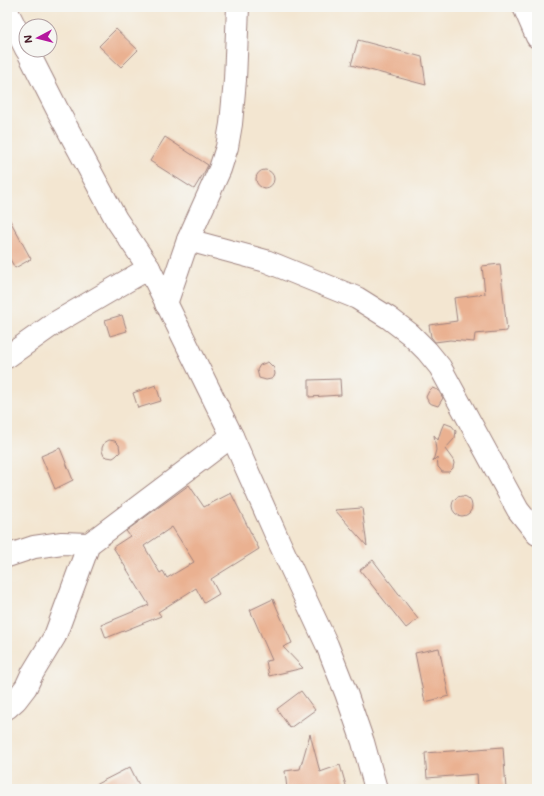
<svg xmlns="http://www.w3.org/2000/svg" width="544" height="796" viewBox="0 0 544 796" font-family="Mali,sans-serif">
	<rect width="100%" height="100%" fill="#f6f6f2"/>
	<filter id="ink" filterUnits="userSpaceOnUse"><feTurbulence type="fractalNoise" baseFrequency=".025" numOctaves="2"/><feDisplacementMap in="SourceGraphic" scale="8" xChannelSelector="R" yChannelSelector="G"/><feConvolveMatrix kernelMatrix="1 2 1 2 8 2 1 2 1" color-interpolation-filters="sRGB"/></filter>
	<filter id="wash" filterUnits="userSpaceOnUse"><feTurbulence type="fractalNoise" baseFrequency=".012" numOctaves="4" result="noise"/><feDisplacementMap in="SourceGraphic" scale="16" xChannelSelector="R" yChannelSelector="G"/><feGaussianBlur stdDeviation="0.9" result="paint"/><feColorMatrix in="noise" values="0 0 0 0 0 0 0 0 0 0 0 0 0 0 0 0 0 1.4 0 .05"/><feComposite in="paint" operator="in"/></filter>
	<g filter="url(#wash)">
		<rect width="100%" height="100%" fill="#f3e6d1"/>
		<g id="blocks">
			<g fill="#eab191" fill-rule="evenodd">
				<path d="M116 29 138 50 121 67 99 46Z"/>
				<path d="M358 40 422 57 426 85 351 65Z"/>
				<path d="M165 137 208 165 205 171 194 189 150 161Z"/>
				<circle cx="265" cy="179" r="9"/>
				<path d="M7 215 31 259 15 268 7 254Z"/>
				<path d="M500 264 507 331 475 334 474 342 450 340 435 342 431 337 429 325 457 321 454 298 485 294 482 266Z"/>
				<path d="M122 315 127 331 110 336 105 320Z"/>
				<path d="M268 362 274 368 275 374 274 377 271 379 266 380 259 378 257 370 260 365Z"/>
				<path d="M340 379 341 395 309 397V380Z"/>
				<path d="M156 385 161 401 138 408 133 393Z"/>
				<path d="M432 388 438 390 443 398 438 406 429 403 426 397 429 391Z"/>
				<path d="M444 423 452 426 456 431 455 438 445 449 453 460 454 463 453 468 449 472H442L440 469 438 467 437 457 433 461 436 450 434 435 438 440 441 430Z"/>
				<path d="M109 440 115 441 119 445 120 452 116 456 113 458 107 457 104 456 102 451V448L104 443Z"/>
				<path d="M60 448 73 480 55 489 41 456Z"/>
				<path d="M189 485 204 507 231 493 259 549 211 579 219 594 204 603 196 588 158 612 161 616 106 638 101 625 149 605 113 547 130 536 126 531ZM172 527 194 562 167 578 163 571 160 573 144 546Z"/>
				<circle cx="462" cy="506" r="10"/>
				<path d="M362 508 367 546 335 510Z"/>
				<path d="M373 560 418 619 406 628 360 570Z"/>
				<path d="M273 599 292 643 283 647 303 668 269 676 266 661 272 660 250 610Z"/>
				<path d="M439 648 449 696 425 702 415 653Z"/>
				<path d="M301 691 315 710 290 728 277 709Z"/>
				<path d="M310 734 320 772 340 765 347 789H287L285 771 300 769Z"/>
				<path d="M503 747 506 789H478L477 774 427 778 425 753Z"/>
				<path d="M130 767 141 789H87Z"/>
			</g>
		</g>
	</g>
	<g filter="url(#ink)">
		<use href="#blocks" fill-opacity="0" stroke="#9e827e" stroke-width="1"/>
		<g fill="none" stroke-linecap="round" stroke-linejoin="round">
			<defs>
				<g id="minor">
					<path d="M524 7 537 37"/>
					<path d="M7 11 26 49"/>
					<path d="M27 50 58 111 116 219 149 268 232 436 280 544 327 645 346 693 363 742 376 789"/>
					<path d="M188 240 266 261 357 298 389 318 410 334 427 351 440 367 518 510 537 534"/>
					<path d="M166 304 188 240 220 169 227 147 231 124 235 80 238 7"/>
					<path d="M7 357 55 323 149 268"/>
					<path d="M7 556 34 547 62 543 89 544"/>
					<path d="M7 708 16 700 26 687 32 674 55 636 89 544 232 436"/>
				</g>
			</defs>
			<use href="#minor" stroke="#9e827e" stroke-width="24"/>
			<use href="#minor" stroke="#fff" stroke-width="22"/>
		</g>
	</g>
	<rect width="544" height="796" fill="none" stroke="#f6f6f2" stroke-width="24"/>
	<g transform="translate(38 38) rotate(263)"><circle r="19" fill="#f6f6f2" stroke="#b1a0a2"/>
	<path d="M0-3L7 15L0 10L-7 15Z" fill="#b5179e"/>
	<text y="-6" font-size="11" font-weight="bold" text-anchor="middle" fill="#4a1f2b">N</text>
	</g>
</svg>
